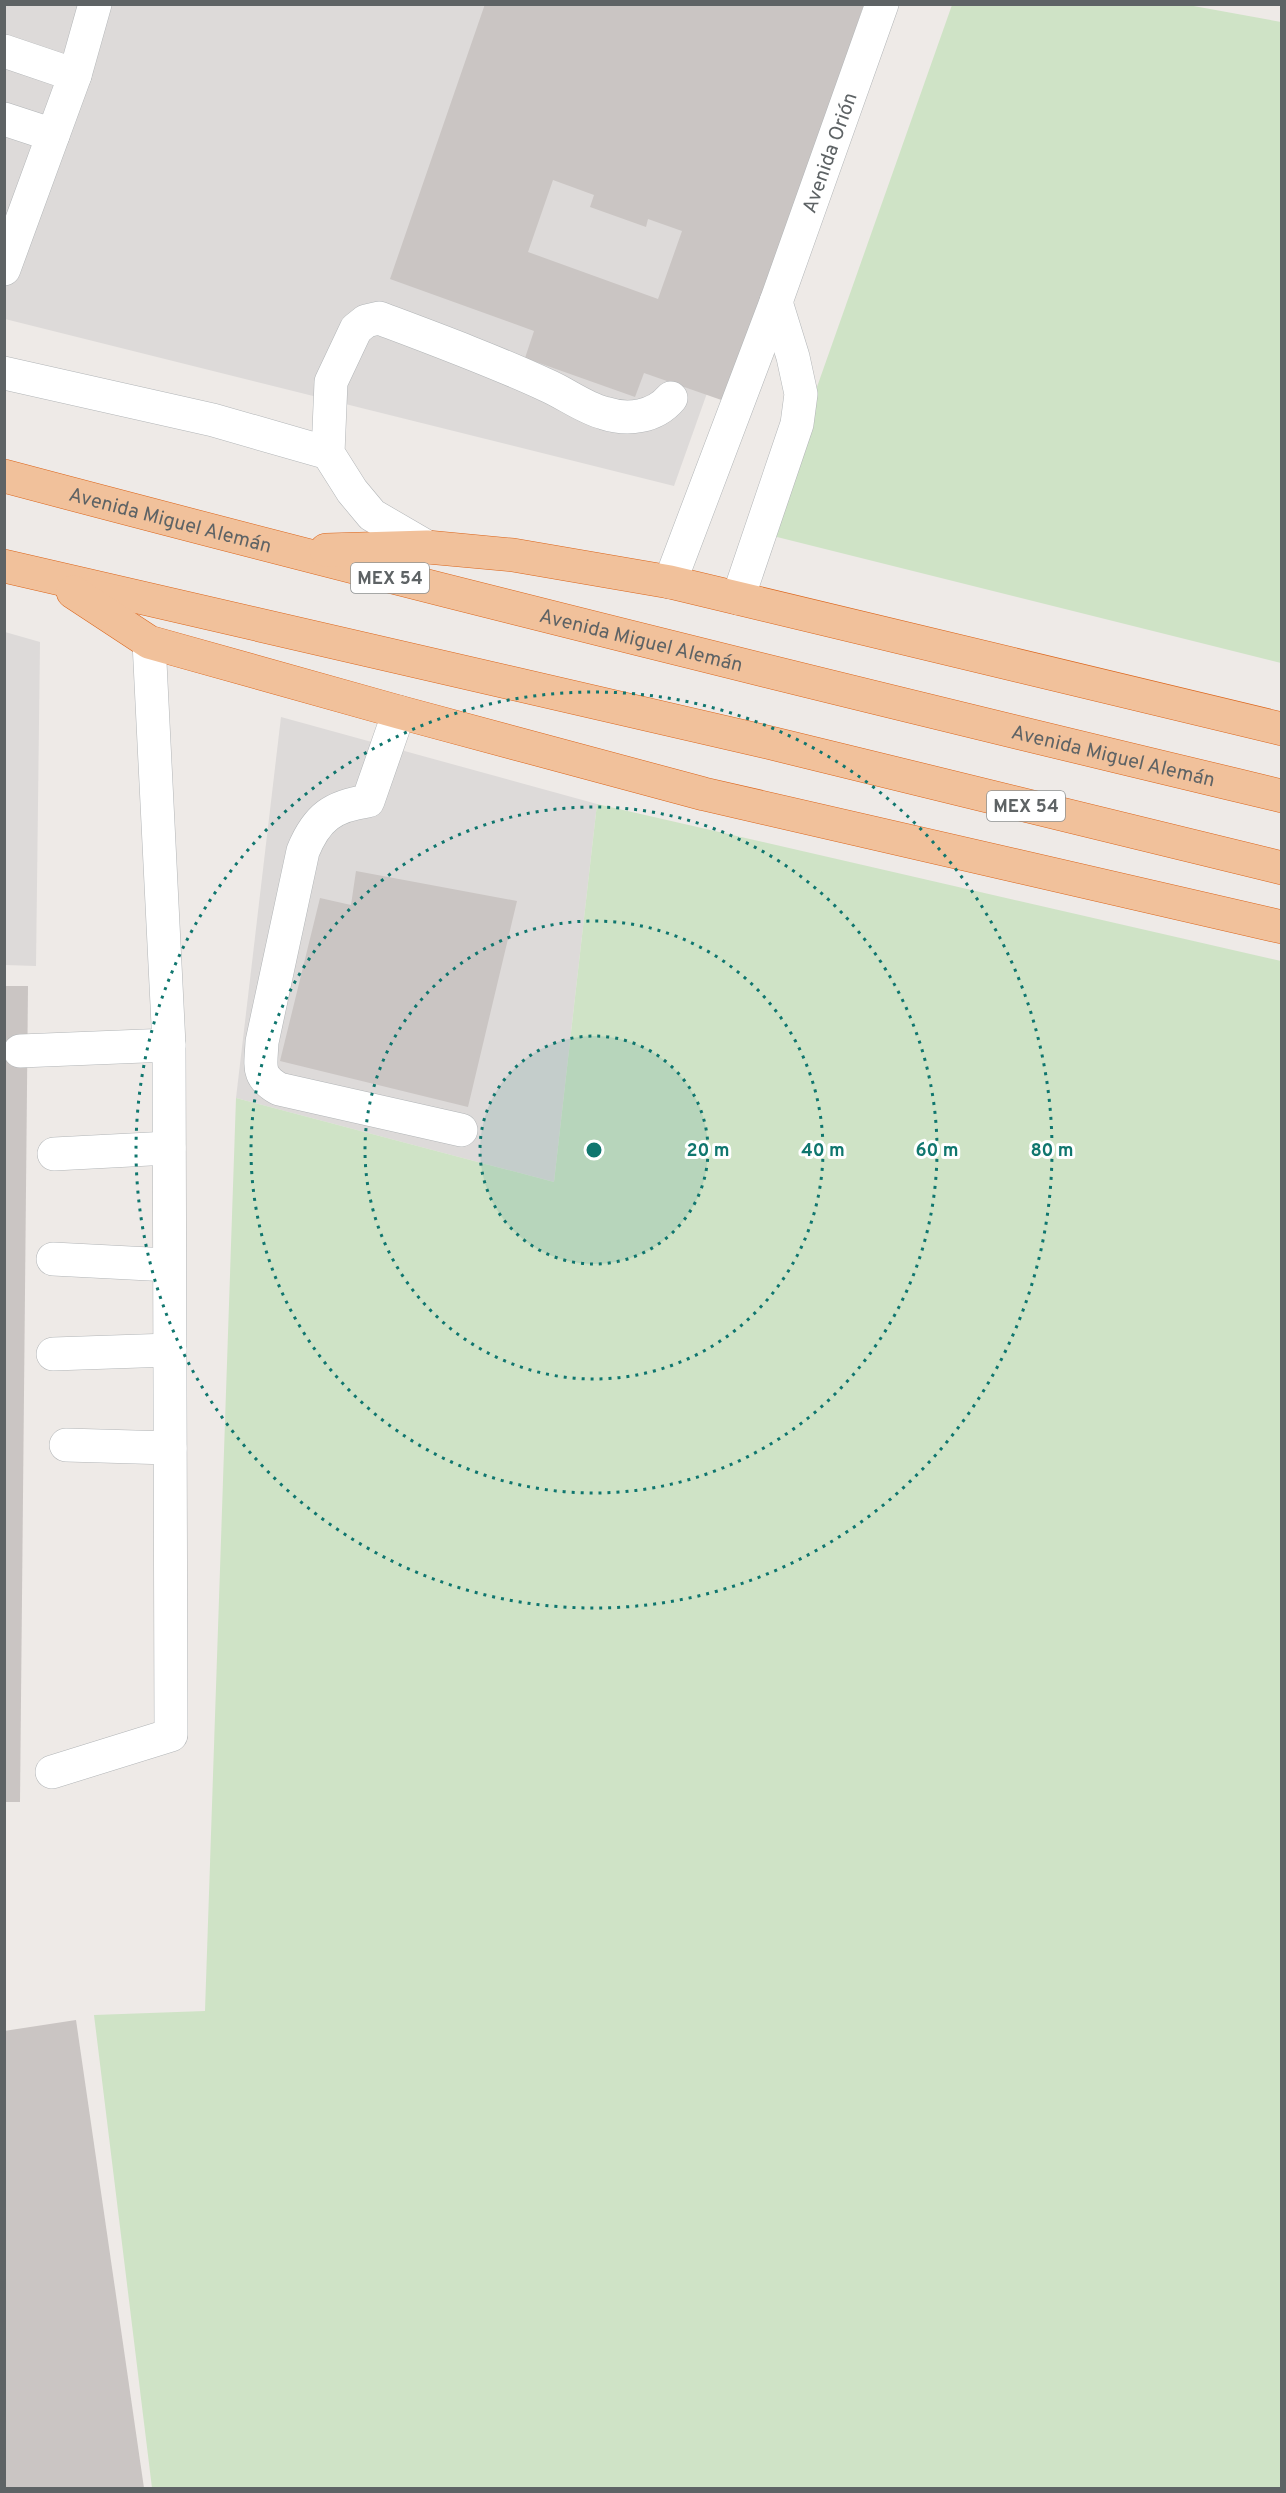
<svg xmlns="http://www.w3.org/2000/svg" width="1286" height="2493" viewBox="0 0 1286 2493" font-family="Overpass,sans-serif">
	<rect width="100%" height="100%" fill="#eeeae7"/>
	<g fill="#dddad9">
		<path d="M5 5H845L674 486 5 319Z"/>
		<path d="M5 632 40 642 36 966 5 965Z"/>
		<path d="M281 717 597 804 554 1182 236 1098Z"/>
	</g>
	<g fill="#cfe3c6">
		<path d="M952 5H1188L1281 22V663L765 534Z"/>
		<path d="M597 804 1281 961V2488H152L94 2015 205 2011 236 1098 554 1182Z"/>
	</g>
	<g fill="#cac5c3" fill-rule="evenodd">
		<path d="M485 4H864L730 403 644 373 635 397 525 358 534 331 390 279ZM553 180 594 195 590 207 646 227 648 219 682 231 658 299 528 252Z"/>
		<path d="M356 871 517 901 468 1107 280 1061 320 898 351 905Z"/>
		<path d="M4 986H28L20 1802H4Z"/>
		<path d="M76 2020 144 2488H4V2031Z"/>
	</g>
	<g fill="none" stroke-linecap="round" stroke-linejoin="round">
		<defs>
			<g id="minor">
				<path d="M4 51 75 75 4 269"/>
				<path d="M75 75 95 4"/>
				<path d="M4 119 53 135"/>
				<path d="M4 373 213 420 328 453"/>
				<path d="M427 547 372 515 352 491 328 453 331 382 356 329 366 321 379 318C435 339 492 360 546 385 565 393 584 408 604 413 628 421 655 417 671 398"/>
				<path id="s1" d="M670 582 776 302 882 4"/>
				<path d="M738 598 797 424 801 394 793 357 776 302"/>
				<path d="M399 712 368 801C333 806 317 817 303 851L262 1042C261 1066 256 1076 279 1089L461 1130"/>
				<path d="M20 1051 169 1045"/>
				<path d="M54 1154 169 1148"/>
				<path d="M53 1259 169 1265"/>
				<path d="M53 1354 170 1350"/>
				<path d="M66 1445 170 1448"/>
				<path d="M52 1772 171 1735 169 1045 149 642"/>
			</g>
			<g id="highway">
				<path id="s2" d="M4 476C429 589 855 694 1282 796"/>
				<path d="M326 550 427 547 513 555 670 582 1282 729"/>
				<path d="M4 566 771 743 1282 868"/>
				<path d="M73 592 149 642 399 712 704 794 1282 927"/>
			</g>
		</defs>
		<use href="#minor" stroke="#b2b5b7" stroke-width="34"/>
		<use href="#highway" stroke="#db641a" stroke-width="34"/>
		<use href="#minor" stroke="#fff" stroke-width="33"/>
		<use href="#highway" stroke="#f1c19b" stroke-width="33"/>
	</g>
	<circle cx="594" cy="1150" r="114" fill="#0f766e" fill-opacity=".12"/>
	<g fill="none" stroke="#0f766e" stroke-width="3" stroke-dasharray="3 6">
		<circle cx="594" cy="1150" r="114"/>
		<circle cx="594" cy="1150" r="229"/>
		<circle cx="594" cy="1150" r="343"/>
		<circle cx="594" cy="1150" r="458"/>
	</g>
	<g text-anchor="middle" stroke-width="6" stroke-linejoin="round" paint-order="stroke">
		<g fill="#fff" stroke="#8e9293" stroke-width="1.5">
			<rect x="351" y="563" width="78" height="30" rx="4.5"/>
			<rect x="987" y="791" width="78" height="30" rx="4.5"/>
		</g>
		<g font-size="18" font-weight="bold" fill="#5e6365">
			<text x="390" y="584">MEX 54</text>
			<text x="1026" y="812">MEX 54</text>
		</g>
		<g font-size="20" fill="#5e6365" stroke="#fff">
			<text dy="7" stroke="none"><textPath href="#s1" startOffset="458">Avenida Orión</textPath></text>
			<text dy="7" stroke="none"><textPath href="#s2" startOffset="172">Avenida Miguel Alemán</textPath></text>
			<text dy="7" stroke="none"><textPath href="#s2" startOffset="658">Avenida Miguel Alemán</textPath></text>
			<text dy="7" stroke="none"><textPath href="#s2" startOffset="1144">Avenida Miguel Alemán</textPath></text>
		</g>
	</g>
	<circle cx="594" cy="1150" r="9" fill="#0f766e" stroke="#fff" stroke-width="3"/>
	<g font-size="18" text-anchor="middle" font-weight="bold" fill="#0f766e" stroke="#fff" stroke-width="6" stroke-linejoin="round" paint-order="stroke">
		<text x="708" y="1156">20 m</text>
		<text x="823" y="1156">40 m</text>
		<text x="937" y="1156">60 m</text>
		<text x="1052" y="1156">80 m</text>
	</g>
	<rect width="1286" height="2493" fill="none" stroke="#5e6365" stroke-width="12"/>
</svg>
